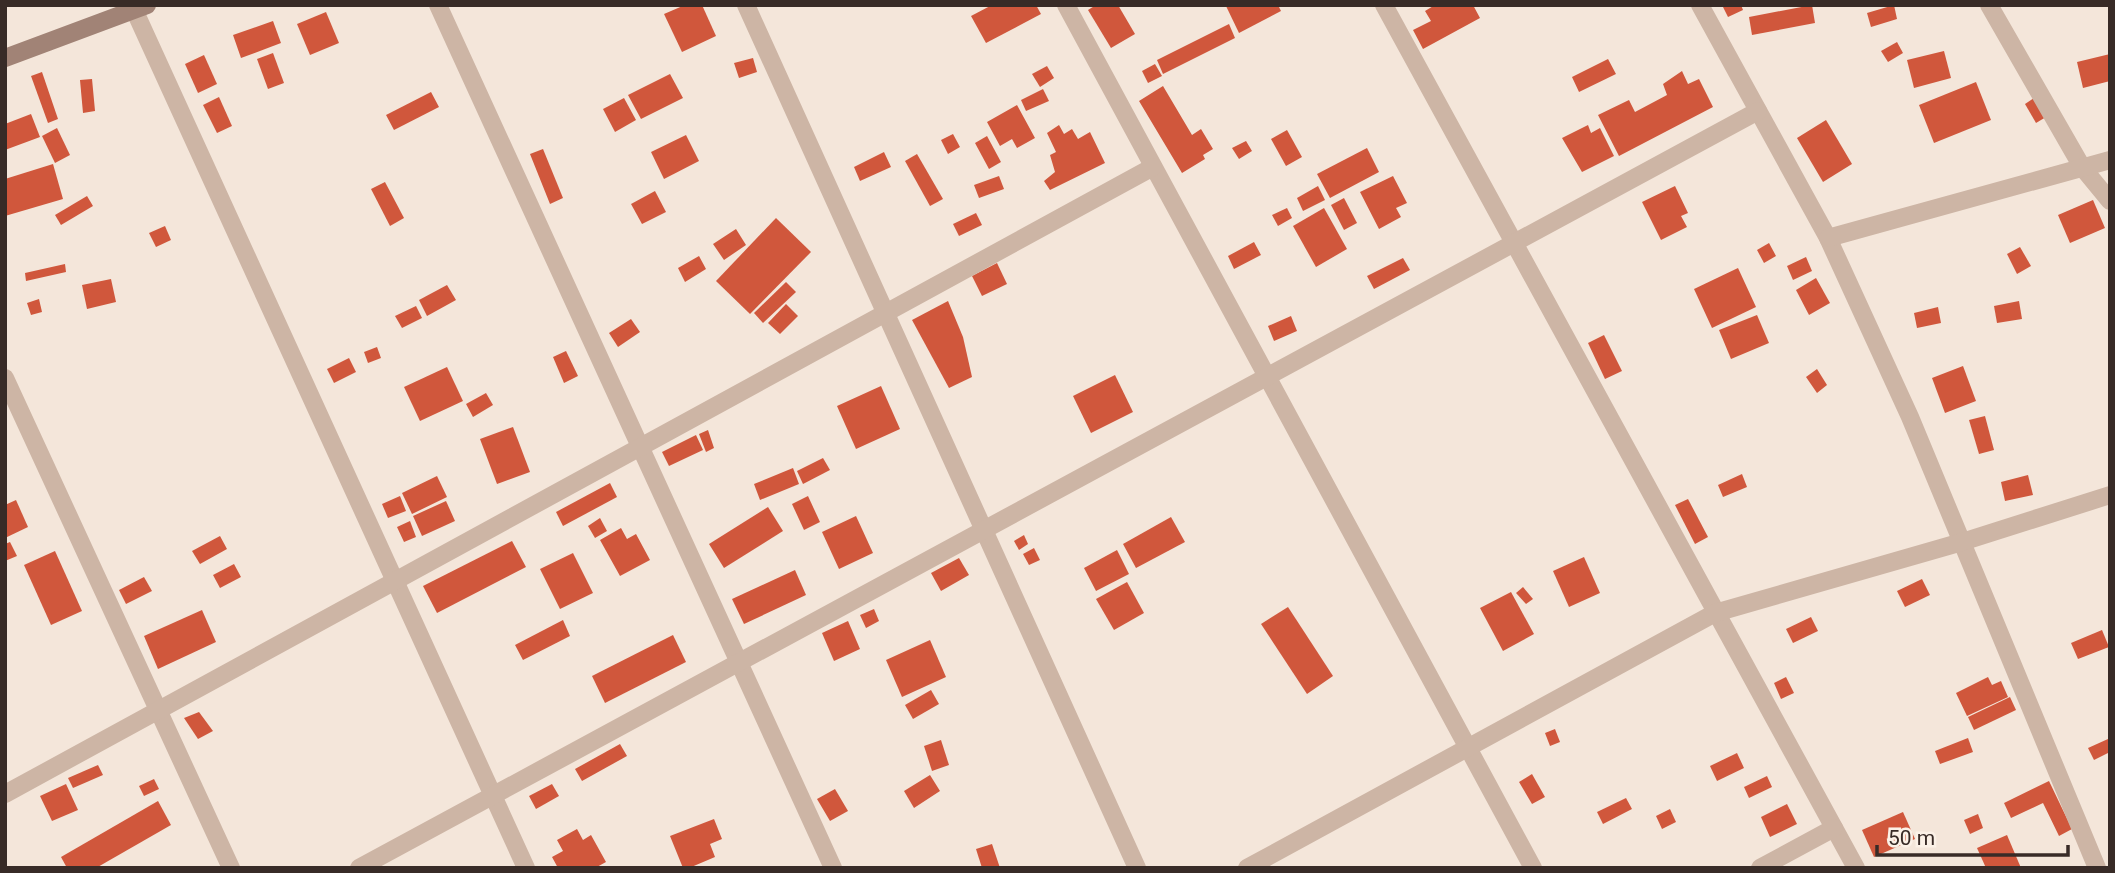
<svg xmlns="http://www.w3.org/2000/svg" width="2115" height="873" viewBox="0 0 2115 873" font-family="Roboto,sans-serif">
	<rect width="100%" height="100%" fill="#f4e6da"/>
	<g fill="#d0573c">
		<path d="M685 5H702L716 36 682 52 664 14Z"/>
		<path d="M992 5H1036L1041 14 986 43 971 16Z"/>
		<path d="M1096 5H1118L1135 34 1111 48 1088 10Z"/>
		<path d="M1227 5H1278L1281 11 1239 33 1226 6Z"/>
		<path d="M1435 5H1473L1480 18 1423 49 1413 30 1431 21 1425 11Z"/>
		<path d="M1726 5H1741L1743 10 1728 17 1723 7Z"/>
		<path d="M1812 5 1815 23 1752 35 1749 17Z"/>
		<path d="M1894 5 1897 19 1871 27 1867 13Z"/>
		<path d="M326 12 339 43 310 55 297 24Z"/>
		<path d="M273 21 281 43 241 58 233 35Z"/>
		<path d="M1229 24 1235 38 1163 74 1157 60Z"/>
		<path d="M1897 42 1903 53 1888 62 1881 51Z"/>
		<path d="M1944 51 1951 78 1914 88 1907 60Z"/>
		<path d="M273 53 284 83 268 89 257 59Z"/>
		<path d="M2110 54V81L2083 88 2077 62Z"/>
		<path d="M204 55 217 84 198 93 185 64Z"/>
		<path d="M753 58 757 72 739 78 734 63Z"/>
		<path d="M1608 59 1616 74 1579 92 1572 77Z"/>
		<path d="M1155 64 1162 76 1148 83 1142 71Z"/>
		<path d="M1047 66 1054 78 1040 87 1032 74Z"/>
		<path d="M1682 71 1688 84 1699 79 1713 107 1619 156 1598 115 1629 100 1635 112 1667 95 1663 84Z"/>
		<path d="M42 72 58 119 48 123 31 76Z"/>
		<path d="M670 74 683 98 641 119 628 95Z"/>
		<path d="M92 79 95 111 83 113 80 80Z"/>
		<path d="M1976 82 1991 120 1934 143 1919 105Z"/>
		<path d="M1163 86 1192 135 1201 129 1213 149 1203 155 1205 159 1182 173 1139 101Z"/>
		<path d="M1043 89 1049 101 1026 111 1021 100Z"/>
		<path d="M431 92 439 107 394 130 386 115Z"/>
		<path d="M219 97 232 126 217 133 203 105Z"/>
		<path d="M624 98 636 120 615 132 603 109Z"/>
		<path d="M2034 98 2046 117 2036 123 2025 104Z"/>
		<path d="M1017 105 1035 138 1017 148 1012 139 1000 146 987 122Z"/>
		<path d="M31 114 40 137 5 150V124Z"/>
		<path d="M1826 120 1852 164 1823 182 1797 138Z"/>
		<path d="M1059 125 1064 134 1072 129 1078 139 1090 132 1105 163 1050 190 1044 181 1055 172 1050 155 1056 152 1047 133Z"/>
		<path d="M1588 125 1591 133 1600 128 1614 156 1582 172 1562 138Z"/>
		<path d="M57 128 70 155 55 163 42 136Z"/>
		<path d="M1287 130 1302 157 1286 166 1271 139Z"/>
		<path d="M953 134 960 147 948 154 941 140Z"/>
		<path d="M686 135 699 161 664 179 651 152Z"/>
		<path d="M987 136 1001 162 989 169 975 143Z"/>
		<path d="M1246 141 1252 151 1239 159 1232 148Z"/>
		<path d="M1367 148 1379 172 1330 198 1317 174Z"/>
		<path d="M543 149 563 198 550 204 530 154Z"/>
		<path d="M884 152 891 167 860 181 854 167Z"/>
		<path d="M917 154 943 199 930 206 905 161Z"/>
		<path d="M53 164 63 199 5 216V179Z"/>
		<path d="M999 176 1004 189 979 198 974 185Z"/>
		<path d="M1393 176 1407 203 1396 208 1401 217 1379 229 1360 192Z"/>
		<path d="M385 182 404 218 390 226 371 189Z"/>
		<path d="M1318 186 1325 200 1303 211 1297 198Z"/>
		<path d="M1675 186 1688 213 1681 216 1687 227 1661 240 1642 202Z"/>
		<path d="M655 191 666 212 642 224 631 204Z"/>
		<path d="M87 196 93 206 61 225 55 215Z"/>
		<path d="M1344 198 1357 223 1344 230 1331 205Z"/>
		<path d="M2093 200 2105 228 2070 243 2058 215Z"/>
		<path d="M1287 208 1292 218 1278 226 1272 215Z"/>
		<path d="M1324 208 1347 249 1316 267 1293 226Z"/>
		<path d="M976 213 982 225 959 236 953 224Z"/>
		<path d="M776 218 811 252 750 314 716 281Z"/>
		<path d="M165 226 171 240 156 247 149 233Z"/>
		<path d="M736 229 746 245 724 260 713 244Z"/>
		<path d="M1254 242 1261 255 1234 269 1228 256Z"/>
		<path d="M1769 243 1776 256 1764 263 1757 250Z"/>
		<path d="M2020 247 2031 266 2017 274 2007 254Z"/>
		<path d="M699 256 706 269 685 282 678 268Z"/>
		<path d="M1806 257 1812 271 1793 280 1787 266Z"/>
		<path d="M1403 258 1410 270 1374 289 1367 276Z"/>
		<path d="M997 263 1007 284 982 296 972 276Z"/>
		<path d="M65 264 66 272 26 281 25 273Z"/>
		<path d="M1738 268 1756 307 1712 328 1694 289Z"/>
		<path d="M1816 278 1830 303 1809 315 1796 290Z"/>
		<path d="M111 279 116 302 87 309 82 285Z"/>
		<path d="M786 282 796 292 763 323 754 313Z"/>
		<path d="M447 285 456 300 427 316 419 300Z"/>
		<path d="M39 299 42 312 31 315 27 303Z"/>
		<path d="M948 301 963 337 972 377 949 388 912 320Z"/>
		<path d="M2019 301 2022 319 1997 323 1994 306Z"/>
		<path d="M786 304 798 316 780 334 768 323Z"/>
		<path d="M416 306 422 318 402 328 395 316Z"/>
		<path d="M1938 307 1941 323 1917 328 1914 313Z"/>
		<path d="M1757 315 1769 343 1731 359 1719 330Z"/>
		<path d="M1291 316 1297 331 1274 341 1268 326Z"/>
		<path d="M631 319 640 332 618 347 609 333Z"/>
		<path d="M1604 335 1622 371 1605 379 1588 343Z"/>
		<path d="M377 347 381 358 368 363 364 352Z"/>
		<path d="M566 351 578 376 564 383 553 357Z"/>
		<path d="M349 358 356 372 334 383 327 369Z"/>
		<path d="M1963 366 1976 401 1945 413 1932 378Z"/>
		<path d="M447 367 463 401 420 421 404 387Z"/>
		<path d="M1817 369 1827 385 1817 393 1806 377Z"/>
		<path d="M1115 375 1133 412 1091 433 1073 396Z"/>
		<path d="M881 386 900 429 856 449 837 406Z"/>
		<path d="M486 393 493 405 473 417 466 404Z"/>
		<path d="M1985 416 1994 450 1979 454 1969 420Z"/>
		<path d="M513 427 530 472 497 484 480 439Z"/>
		<path d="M708 430 714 448 706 452 699 434Z"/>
		<path d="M696 435 703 450 669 466 662 452Z"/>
		<path d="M823 458 830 470 803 484 797 471Z"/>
		<path d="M793 468 799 484 760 500 754 484Z"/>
		<path d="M1742 474 1747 487 1723 497 1718 485Z"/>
		<path d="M2028 475 2033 495 2005 501 2001 482Z"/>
		<path d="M437 476 447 497 412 514 402 493Z"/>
		<path d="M610 483 617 497 563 526 556 512Z"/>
		<path d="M400 496 406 511 388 518 382 504Z"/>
		<path d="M808 496 820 522 804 530 792 504Z"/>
		<path d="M1688 499 1708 537 1695 544 1675 505Z"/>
		<path d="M16 500 28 527 5 538V505Z"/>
		<path d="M446 501 455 521 422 536 413 516Z"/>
		<path d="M768 507 783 531 724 568 709 544Z"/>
		<path d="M856 516 873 553 839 569 822 532Z"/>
		<path d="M1171 517 1185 542 1136 568 1123 544Z"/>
		<path d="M600 518 607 531 595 538 588 526Z"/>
		<path d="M410 521 416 537 404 542 397 527Z"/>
		<path d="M621 528 627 539 636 534 650 560 620 576 600 540Z"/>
		<path d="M1024 535 1028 544 1019 550 1014 541Z"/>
		<path d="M220 536 227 549 200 564 192 551Z"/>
		<path d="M512 541 526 567 437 613 423 586Z"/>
		<path d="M10 542 17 556 5 561V544Z"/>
		<path d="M1034 548 1040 560 1029 565 1023 554Z"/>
		<path d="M1117 550 1129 574 1096 591 1084 568Z"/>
		<path d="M55 551 82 611 51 625 24 565Z"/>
		<path d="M573 553 593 593 560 609 540 569Z"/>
		<path d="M1584 557 1600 593 1569 607 1553 571Z"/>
		<path d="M959 558 969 575 941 591 931 573Z"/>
		<path d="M234 564 241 577 220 588 213 575Z"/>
		<path d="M795 570 806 595 744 624 732 599Z"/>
		<path d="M144 577 152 591 126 604 119 590Z"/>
		<path d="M1922 579 1930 595 1905 607 1897 591Z"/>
		<path d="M1127 582 1144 613 1114 630 1096 599Z"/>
		<path d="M1523 587 1533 599 1526 604 1516 593Z"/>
		<path d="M1511 592 1534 634 1503 651 1480 608Z"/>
		<path d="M1288 607 1333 676 1307 694 1261 624Z"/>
		<path d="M874 609 879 621 866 628 860 615Z"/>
		<path d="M202 610 216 642 158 669 144 636Z"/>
		<path d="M1811 617 1818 631 1793 643 1786 629Z"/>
		<path d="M563 620 570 636 523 660 515 645Z"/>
		<path d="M848 621 860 649 834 661 822 633Z"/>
		<path d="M2102 630 2109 647 2078 659 2071 643Z"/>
		<path d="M673 635 686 662 605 703 592 676Z"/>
		<path d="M930 640 946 677 902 697 886 660Z"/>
		<path d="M1786 677 1794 693 1781 699 1774 683Z"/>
		<path d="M1988 677 1992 685 2001 681 2008 697 1967 716 1956 693Z"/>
		<path d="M931 690 939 704 913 719 905 705Z"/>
		<path d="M2010 697 2016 710 1974 730 1968 717Z"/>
		<path d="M199 712 213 731 198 739 184 718Z"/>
		<path d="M1555 729 1560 742 1550 746 1545 733Z"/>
		<path d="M1968 738 1973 752 1940 764 1935 751Z"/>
		<path d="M2108 739 2110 752 2094 760 2088 748Z"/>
		<path d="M941 740 949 765 932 771 924 746Z"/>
		<path d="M620 744 627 756 582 781 575 769Z"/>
		<path d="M1737 753 1744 768 1717 781 1710 766Z"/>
		<path d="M98 765 103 775 73 788 68 778Z"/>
		<path d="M1532 774 1545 797 1532 804 1519 782Z"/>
		<path d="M930 775 940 791 914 808 904 791Z"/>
		<path d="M1767 776 1772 787 1749 798 1744 787Z"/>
		<path d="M154 779 159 789 144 796 139 786Z"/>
		<path d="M2049 781 2072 829 2059 836 2043 803 2011 818 2004 803Z"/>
		<path d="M66 784 78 810 52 821 40 796Z"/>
		<path d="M552 784 559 796 536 809 529 796Z"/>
		<path d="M835 789 848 811 830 821 817 799Z"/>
		<path d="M1626 798 1632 809 1603 824 1597 812Z"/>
		<path d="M158 801 171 825 96 868H67L61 857Z"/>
		<path d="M1787 804 1797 824 1770 837 1761 817Z"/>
		<path d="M1670 809 1676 822 1662 829 1656 816Z"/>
		<path d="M1903 812 1915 839 1874 857 1862 830Z"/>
		<path d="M1978 814 1983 828 1970 834 1964 820Z"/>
		<path d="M714 819 722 839 710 844 715 857 689 868H683L670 836Z"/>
		<path d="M577 829 583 840 591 835 606 862 595 868H558L552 857 563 851 557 840Z"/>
		<path d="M2007 835 2021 868H1986L1977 848Z"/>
		<path d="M992 844 1000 868H982L976 849Z"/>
	</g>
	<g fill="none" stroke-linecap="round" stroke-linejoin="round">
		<g stroke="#cdb5a5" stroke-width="18">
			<path d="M132 5 526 868"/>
			<path d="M438 5 833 868"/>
			<path d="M746 5 1137 868"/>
			<path d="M1066 5 1533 868"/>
			<path d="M1384 5 1856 868"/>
			<path d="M1700 5 1828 238 1910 417 2097 868"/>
			<path d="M1989 5 2082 167 2110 201"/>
			<path d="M1828 238 2110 160"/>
			<path d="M5 378 231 868"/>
			<path d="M5 794 1153 167"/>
			<path d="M359 868 1758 111"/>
			<path d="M1247 868 1715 613 1962 542 2110 495"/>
			<path d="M1760 868 1834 828"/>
		</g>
		<path stroke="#a18376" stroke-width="18" d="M5 58 147 5"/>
	</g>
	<rect width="2115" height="873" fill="none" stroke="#382b27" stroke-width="14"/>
	<path d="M1877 845v10h191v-10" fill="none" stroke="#382b27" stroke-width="3.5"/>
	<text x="1888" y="845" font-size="21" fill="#382b27" stroke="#fbf1e7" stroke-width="5" paint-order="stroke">50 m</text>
</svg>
